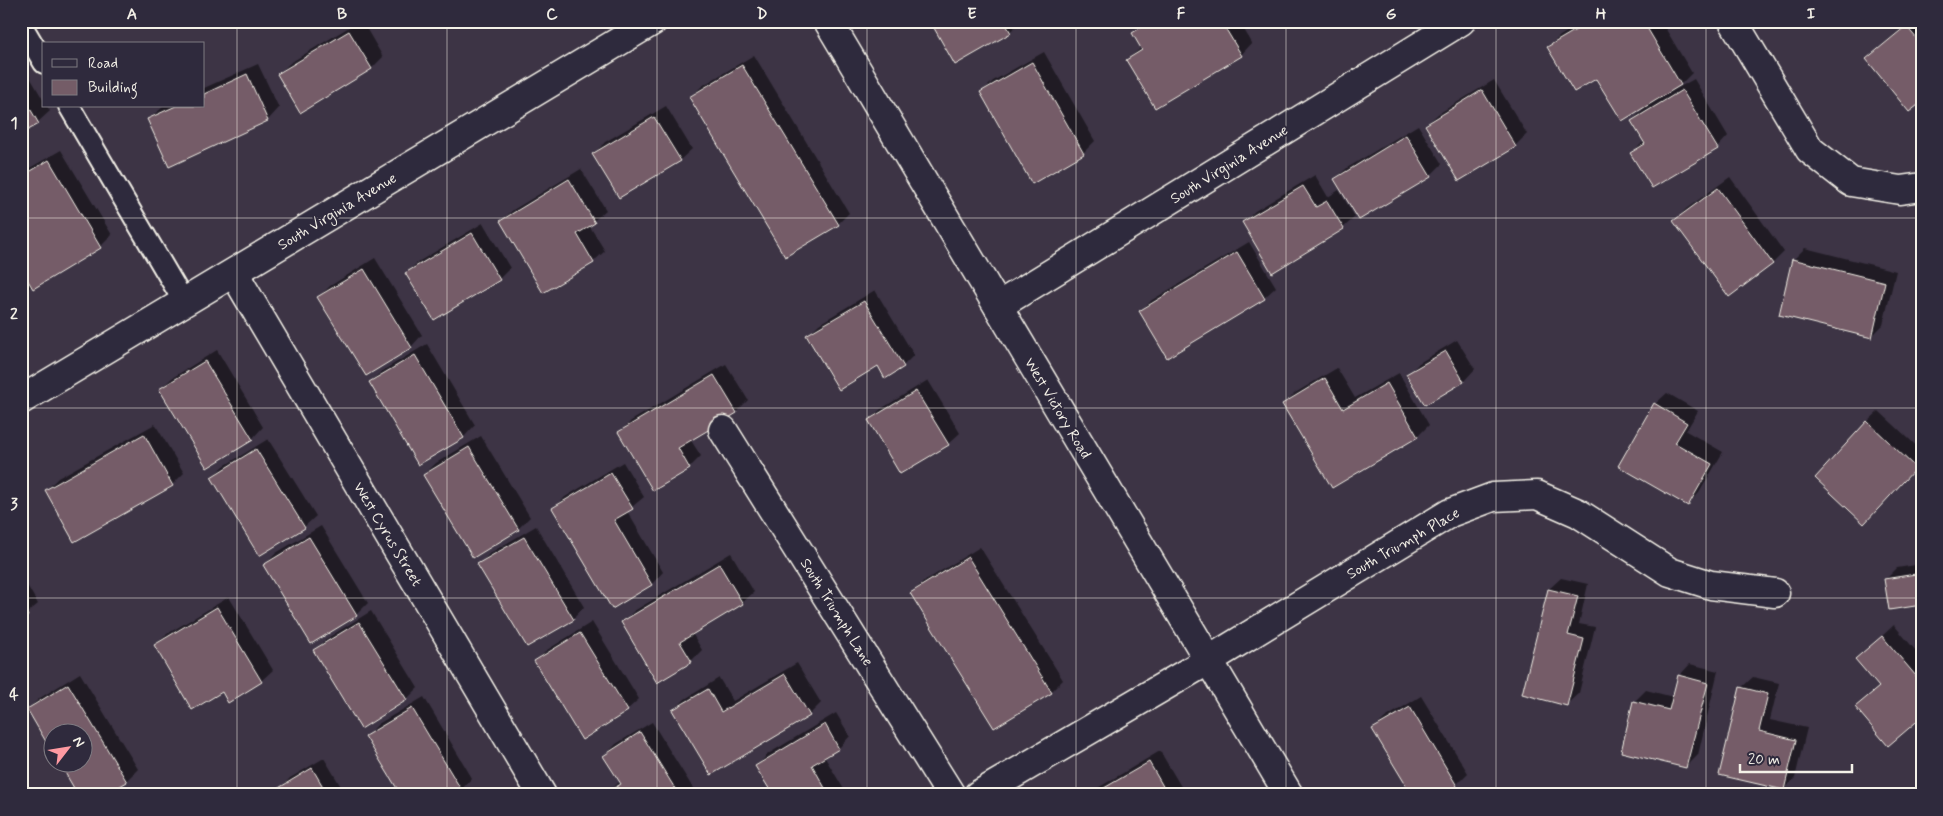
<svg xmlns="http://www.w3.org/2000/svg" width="1943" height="816" viewBox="0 0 1943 816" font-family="Mynerve,sans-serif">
	<rect width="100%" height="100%" fill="#3d3445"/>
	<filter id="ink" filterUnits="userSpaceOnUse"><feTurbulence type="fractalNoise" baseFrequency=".02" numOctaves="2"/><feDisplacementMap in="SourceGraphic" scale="10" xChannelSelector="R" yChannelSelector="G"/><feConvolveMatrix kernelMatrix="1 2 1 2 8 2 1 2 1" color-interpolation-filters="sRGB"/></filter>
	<g filter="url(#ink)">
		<g fill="#0007">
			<path d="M359 21H362L383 57 372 68 301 111 279 74 290 63Z"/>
			<path d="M932 21H1020L1010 32Z"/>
			<path d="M1146 21H1239L1252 43 1241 55 1127 60 1142 47 1134 33Z"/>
			<path d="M1585 21H1661L1692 73 1676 89 1694 79 1728 136 1717 148 1632 153 1644 141 1632 121 1647 105 1597 77 1549 47 1560 36Z"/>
			<path d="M1910 21H1922V100L1867 59Z"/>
			<path d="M1044 52 1095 141 1083 153 982 92 993 81Z"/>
			<path d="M754 55 849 213 838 224 691 97 702 86Z"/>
			<path d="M21 62 44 101V106H47L50 111 38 122 21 132Z"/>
			<path d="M258 64 279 108 268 120 169 165 149 119 164 106H204V88Z"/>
			<path d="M1494 80 1527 134 1515 146 1459 180 1426 125 1438 114Z"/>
			<path d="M666 106 692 149 680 160 594 154 605 142Z"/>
			<path d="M1418 125 1442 164 1430 176 1359 219 1335 179 1347 168Z"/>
			<path d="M61 150 112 235 100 247 33 287 32 285 21 296V173Z"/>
			<path d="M581 169 606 210 589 225 605 251 593 262 501 221 513 210Z"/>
			<path d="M1315 175 1328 197 1339 190 1355 217 1343 228 1272 271 1243 223 1255 211Z"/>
			<path d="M1730 177 1784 252 1773 263 1729 295 1675 221 1686 209Z"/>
			<path d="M483 223 510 268 499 279 407 273 418 262Z"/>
			<path d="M1249 242 1276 287 1264 298 1141 311 1152 300Z"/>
			<path d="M1805 248 1896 271 1883 325 1871 337 1793 260Z"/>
			<path d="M375 258 422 335 411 347 319 297 330 286Z"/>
			<path d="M875 290 914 355 903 366 878 364 808 335 819 324Z"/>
			<path d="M1457 340 1475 369 1464 381 1425 404 1408 375 1419 363Z"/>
			<path d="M427 344 475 425 464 437 418 464 370 382 382 371Z"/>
			<path d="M217 350 263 427 252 439 160 389 172 378Z"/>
			<path d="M726 364 748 400 736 412 690 439 701 456 689 468 654 489 620 433 631 421Z"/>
			<path d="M1337 368 1355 398 1399 373 1429 425 1418 436 1333 487 1284 404 1295 393Z"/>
			<path d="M928 380 960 433 948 444 869 420 881 409Z"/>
			<path d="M1667 393 1698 411 1686 431 1723 452 1699 493 1688 504 1655 404Z"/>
			<path d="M1879 411 1922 451V461L1876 511 1867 422Z"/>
			<path d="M155 424 184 473 172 485 46 490 58 478Z"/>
			<path d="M481 436 530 517 518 529 473 556 424 475 436 463Z"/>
			<path d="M268 439 316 516 304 527 259 555 212 477 224 466Z"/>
			<path d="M623 462 644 497 627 511 663 572 652 584 613 607 554 509 565 497Z"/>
			<path d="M321 526 368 603 356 615 312 642 265 565 276 553Z"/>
			<path d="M536 526 584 607 573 619 479 565 490 553Z"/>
			<path d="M980 547 1063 680 1051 692 994 727 912 593 923 582Z"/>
			<path d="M731 553 754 592 742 603 692 633 702 650 691 661 623 622 634 611Z"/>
			<path d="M1922 560V604L1885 580 1897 568 1922 564Z"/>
			<path d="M21 575 38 604 21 618Z"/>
			<path d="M1561 578 1588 584 1579 624 1595 627 1579 693 1567 704 1524 693 1549 589Z"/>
			<path d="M229 597 273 670 261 681 222 691 155 646 167 634Z"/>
			<path d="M371 611 418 688 407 699 315 650 326 639Z"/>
			<path d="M592 622 639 699 627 710 536 661 547 650Z"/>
			<path d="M1894 625 1922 658V715L1857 707 1880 686 1857 659Z"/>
			<path d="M797 663 821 703 809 715 712 773 674 710 685 699 719 678 733 701Z"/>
			<path d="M1690 664 1718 671 1698 755 1686 767 1634 702 1646 690 1673 697 1679 676Z"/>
			<path d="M80 673 138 769 126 781 103 795H80L61 764H82V734H52V749L28 709 40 698Z"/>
			<path d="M1753 677 1779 683 1770 720 1807 728 1795 778 1784 789 1721 774 1741 688Z"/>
			<path d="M1421 696 1468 773 1456 785 1440 795 1374 729 1385 718Z"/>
			<path d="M424 697 472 778 461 790 367 736 378 724Z"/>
			<path d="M836 713 850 736 839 748 824 756 845 791 841 795H774L757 766 768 754Z"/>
			<path d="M652 722 696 793 694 795H610L609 792 620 781 605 756 616 744Z"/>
			<path d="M1160 751 1186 795H1086Z"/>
			<path d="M324 758 346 795H282L279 790 290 778Z"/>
		</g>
		<g fill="#745c67" stroke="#f4f1e8">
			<path d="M930 21H1004L1011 33 955 65Z"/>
			<path d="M1152 21H1221L1242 56 1155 108 1126 60 1142 50 1132 33Z"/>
			<path d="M1591 21H1643L1681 85 1622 121 1596 79 1574 92 1547 47Z"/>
			<path d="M1906 26 1918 40 1922 37V102L1909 112 1866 59Z"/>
			<path d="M349 31 372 69 300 113 277 74Z"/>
			<path d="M1032 62 1084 154 1032 184 980 92Z"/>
			<path d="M742 65 839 225 785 257 689 97Z"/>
			<path d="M247 74 268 121 169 167 147 119 176 106H204V94Z"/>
			<path d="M1482 90 1516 147 1459 181 1425 125Z"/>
			<path d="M1682 90 1718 149 1652 188 1630 153 1645 144 1631 121Z"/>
			<path d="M21 93 39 124 21 134Z"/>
			<path d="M654 117 681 161 619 198 592 154Z"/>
			<path d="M1406 135 1431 177 1359 220 1334 179Z"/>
			<path d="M49 160 101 248 33 289 21 269V177Z"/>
			<path d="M569 179 595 223 577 234 594 263 543 293 500 221Z"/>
			<path d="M1303 186 1316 207 1327 201 1344 229 1272 273 1242 222Z"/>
			<path d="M1718 188 1773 264 1729 297 1673 221Z"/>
			<path d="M472 233 500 280 434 320 405 273Z"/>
			<path d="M1237 252 1265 299 1167 358 1139 311Z"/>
			<path d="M1792 259 1885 282 1872 338 1779 315Z"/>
			<path d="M364 269 412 348 366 376 317 297Z"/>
			<path d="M864 301 904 367 885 379 878 366 839 390 806 335Z"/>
			<path d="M1446 351 1464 382 1425 405 1406 374Z"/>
			<path d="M415 355 464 438 418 465 369 382Z"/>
			<path d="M205 361 253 440 207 468 159 389Z"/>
			<path d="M714 375 737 413 678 448 690 469 653 491 618 432Z"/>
			<path d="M1325 378 1343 409 1387 383 1418 437 1332 488 1282 404Z"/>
			<path d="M916 391 949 445 900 474 868 420Z"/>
			<path d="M1654 403 1687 423 1675 443 1712 464 1688 506 1618 466Z"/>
			<path d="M1867 421 1916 468 1864 524 1815 478Z"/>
			<path d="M144 434 173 486 74 542 45 490Z"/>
			<path d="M469 447 519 530 473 558 423 475Z"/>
			<path d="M256 449 305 528 259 556 211 477Z"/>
			<path d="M611 473 633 509 614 520 652 585 612 609 552 508Z"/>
			<path d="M309 537 357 616 311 644 263 565Z"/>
			<path d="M524 537 574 620 527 647 477 564Z"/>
			<path d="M968 557 1052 693 994 728 910 593Z"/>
			<path d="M719 564 743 604 680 642 692 662 657 683 621 622Z"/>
			<path d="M1922 573V605L1889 610 1884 579Z"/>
			<path d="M1548 589 1578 596 1568 635 1584 639 1567 706 1522 694Z"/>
			<path d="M21 605 28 616 21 620Z"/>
			<path d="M217 607 262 682 228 703 222 692 192 710 154 645Z"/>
			<path d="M359 622 407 700 361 729 313 650Z"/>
			<path d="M580 633 628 711 582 740 534 661Z"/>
			<path d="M1882 636 1922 683V717L1888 746 1855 707 1879 687 1855 659Z"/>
			<path d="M785 674 810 716 711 775 672 710 708 689 721 712Z"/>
			<path d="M1678 675 1708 683 1686 768 1621 752 1633 701 1669 710Z"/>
			<path d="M68 684 127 782 105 795H78L60 764H82V734H52V752L27 709Z"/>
			<path d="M1740 687 1768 694 1759 731 1796 740 1784 790 1719 775Z"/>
			<path d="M1410 707 1457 786 1442 795H1412L1372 729Z"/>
			<path d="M412 708 462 791 455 795H401L365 736Z"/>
			<path d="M825 724 839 749 812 765 829 795H773L755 766Z"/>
			<path d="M640 732 679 795H609L607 792 621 784 603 756Z"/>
			<path d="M1149 762 1168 795H1092Z"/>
			<path d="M312 768 328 795H280L277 789Z"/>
		</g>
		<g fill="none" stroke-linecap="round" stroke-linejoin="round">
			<defs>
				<g id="service">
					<path d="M21 24 44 63"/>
					<path d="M69 106 184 302"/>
				</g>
				<g id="minor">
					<path d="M1733 21 1810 150 1851 182 1900 190 1922 187"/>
					<path d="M234 273 542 795"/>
					<path d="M998 306 1461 21"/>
					<path d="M21 400 653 21"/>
					<path d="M723 430 951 795"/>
					<path d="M978 795 1209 660 1450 513 1493 497 1537 495 1578 513 1670 572 1711 585 1775 593"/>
				</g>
				<path id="tertiary" d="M828 21 1289 795"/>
			</defs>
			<use href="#service" stroke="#f4f1e8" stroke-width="24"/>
			<use href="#minor" stroke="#f4f1e8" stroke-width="31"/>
			<use href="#tertiary" stroke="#f4f1e8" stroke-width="31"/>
			<use href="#service" stroke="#2f2a3d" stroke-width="20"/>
			<use href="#minor" stroke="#2f2a3d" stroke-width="28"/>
			<use href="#tertiary" stroke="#2f2a3d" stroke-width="28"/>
		</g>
	</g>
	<path fill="none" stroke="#f4f1e8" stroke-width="1" stroke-opacity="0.55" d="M237 21V795M447 21V795M657 21V795M867 21V795M1076 21V795M1286 21V795M1496 21V795M1706 21V795M21 218H1922M21 408H1922M21 598H1922"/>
	<g text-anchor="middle" stroke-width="4" stroke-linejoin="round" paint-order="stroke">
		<g font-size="15" fill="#f4f1e8" stroke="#2f2a3d">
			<text transform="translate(1229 164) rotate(-32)" y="5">South Virginia Avenue</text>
			<text transform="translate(337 211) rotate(-31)" y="5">South Virginia Avenue</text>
			<text transform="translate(1058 408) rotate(59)" y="5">West Victory Road</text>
			<text transform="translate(388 534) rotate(59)" y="5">West Cyrus Street</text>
			<text transform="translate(1403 543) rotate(-30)" y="5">South Triumph Place</text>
			<text transform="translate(837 612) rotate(58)" y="5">South Triumph Lane</text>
		</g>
	</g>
	<rect width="1943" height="816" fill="none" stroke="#2f2a3d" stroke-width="55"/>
	<rect x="42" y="42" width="162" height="65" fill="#2f2a3d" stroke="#7e7a81"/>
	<rect x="52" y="59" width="25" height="8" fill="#2f2a3d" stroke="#7e7a81"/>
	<text x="88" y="68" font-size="15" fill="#f4f1e8">Road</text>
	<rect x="52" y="80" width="25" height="15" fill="#745c67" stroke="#7e7a81"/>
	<text x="88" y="92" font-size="15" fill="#f4f1e8">Building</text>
	<g transform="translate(68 748) rotate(59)"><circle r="24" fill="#2f2a3d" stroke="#7e7a81"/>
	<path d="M0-4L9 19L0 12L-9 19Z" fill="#ff9aa2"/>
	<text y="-8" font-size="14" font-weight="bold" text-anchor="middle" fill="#f4f1e8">N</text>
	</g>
	<path d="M1740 764v8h112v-8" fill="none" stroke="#f4f1e8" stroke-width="2.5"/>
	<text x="1748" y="764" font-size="15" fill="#f4f1e8" stroke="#2f2a3d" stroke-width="4" paint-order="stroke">20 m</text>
	<rect x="28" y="28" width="1888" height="760" fill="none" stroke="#f4f1e8" stroke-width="2"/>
	<g font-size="16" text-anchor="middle" font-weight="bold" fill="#f4f1e8">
		<text x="132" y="19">A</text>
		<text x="342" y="19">B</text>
		<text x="552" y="19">C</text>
		<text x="762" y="19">D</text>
		<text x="972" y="19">E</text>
		<text x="1181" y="19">F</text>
		<text x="1391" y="19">G</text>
		<text x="1601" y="19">H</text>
		<text x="1811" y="19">I</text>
		<text x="14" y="128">1</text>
		<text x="14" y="319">2</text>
		<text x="14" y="509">3</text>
		<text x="14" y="699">4</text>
	</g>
</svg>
